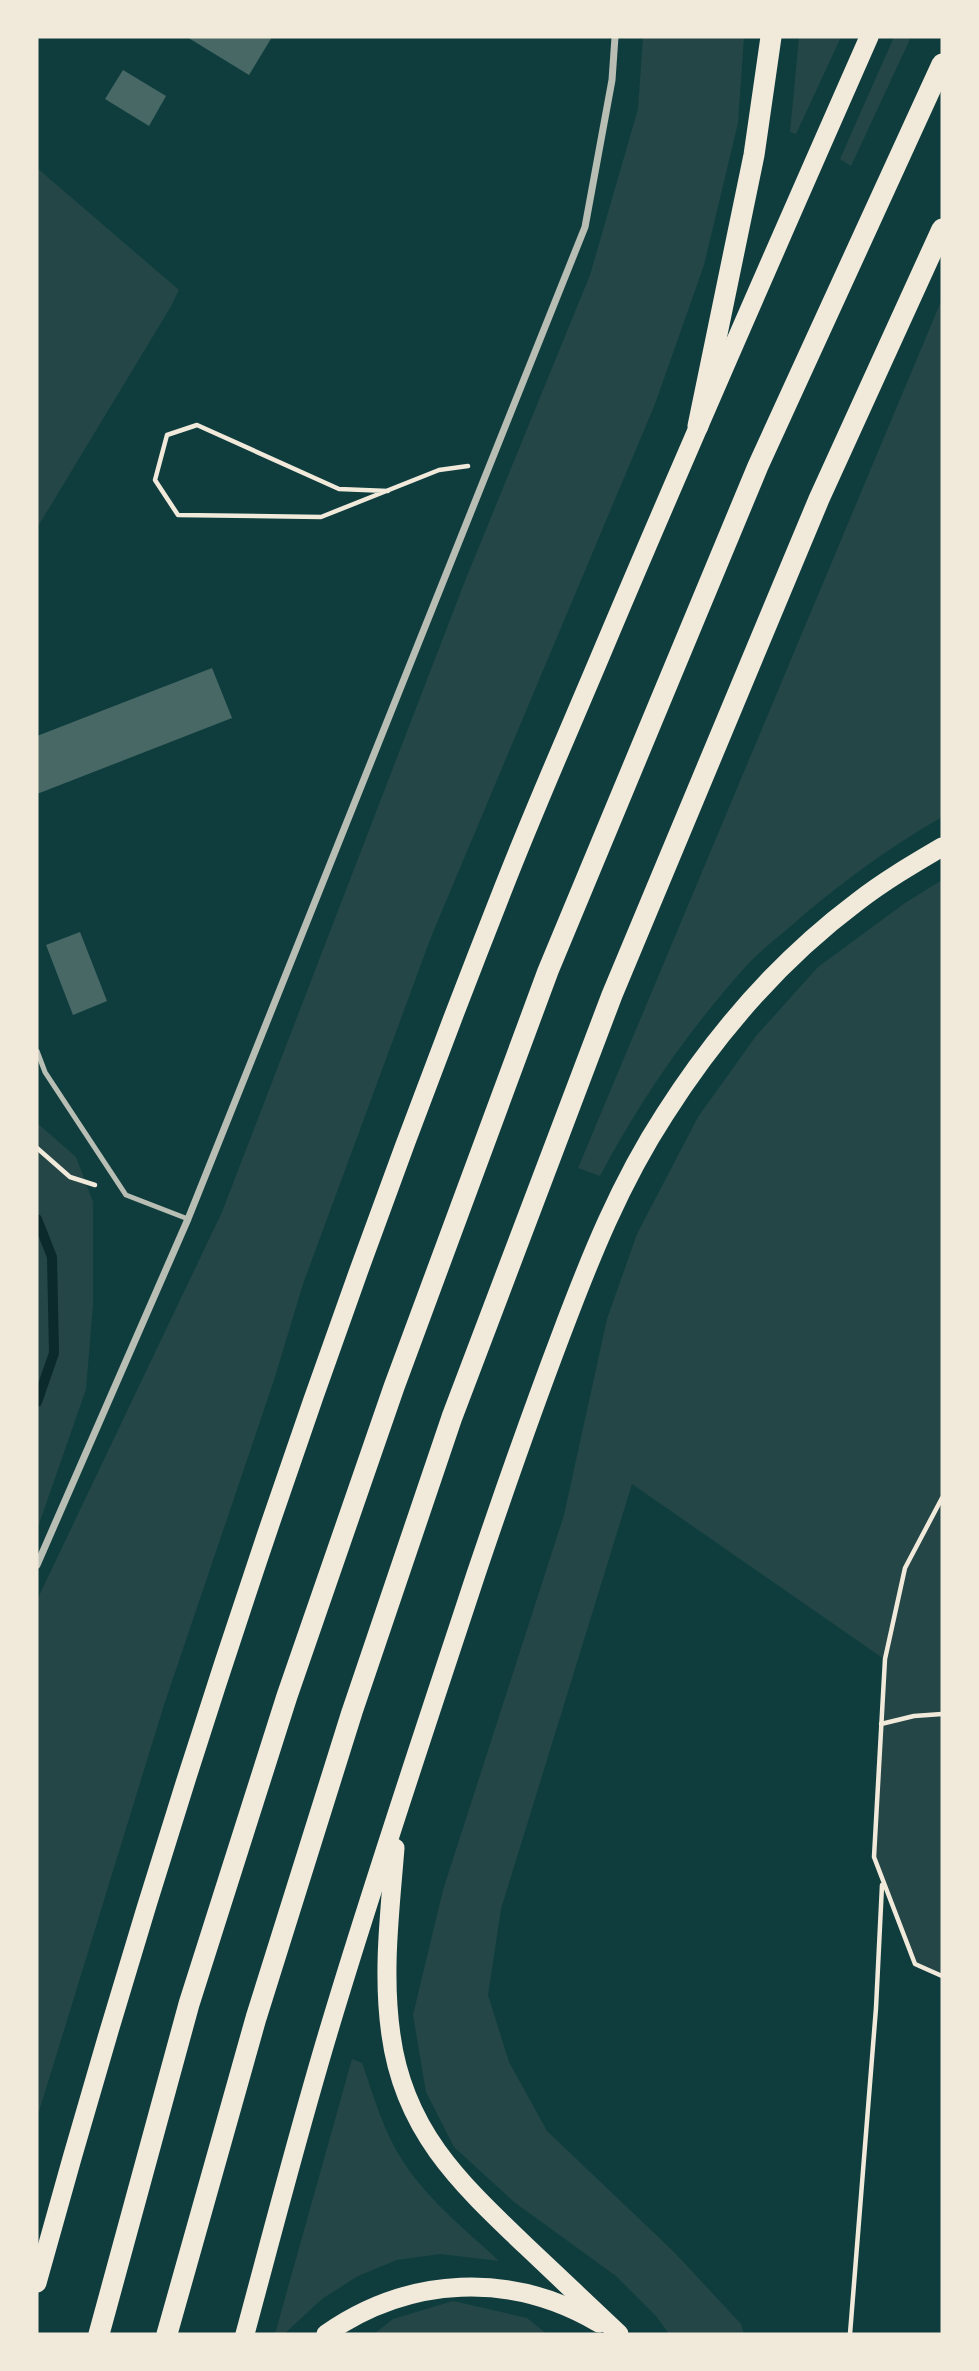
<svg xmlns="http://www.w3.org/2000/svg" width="979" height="2371" viewBox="0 0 979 2371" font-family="Arial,sans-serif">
	<rect width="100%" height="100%" fill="#0f3d3e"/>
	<g fill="#244646">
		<path d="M643 37H744L738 123 704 265 655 404 431 937 303 1284 274 1380 164 1705 37 2118V1600L222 1212 465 581 590 275 638 109Z"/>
		<path d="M799 37H841L796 134 790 132Z"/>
		<path d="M894 37H911L851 166 840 159Z"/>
		<path d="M37 168 179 290 170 308 37 528Z"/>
		<path d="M942 299V817C888 848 839 884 792 925 777 938 761 950 748 964 690 1028 640 1100 600 1176L578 1168Z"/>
		<path d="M942 880V1976L915 1964 874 1857 884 1659 632 1484 501 1909 488 1995 509 2062 547 2131 674 2252 741 2324 744 2334H669L656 2316 616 2276 514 2202 454 2147 426 2092 413 2015 443 1890 564 1515 607 1319 637 1234 698 1117 756 1036 818 967 905 903Z"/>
		<path d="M37 1123 76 1157 93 1202V1305L86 1389 37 1530Z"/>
		<path d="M352 2059 362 2063C374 2097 384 2133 404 2163 429 2201 467 2231 499 2261L440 2254 397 2260 358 2276 322 2299 284 2334H275Z"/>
		<path d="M453 2301 527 2318 547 2334H374L393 2319Z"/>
	</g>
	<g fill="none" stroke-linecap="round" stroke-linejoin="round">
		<path stroke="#0a2a2b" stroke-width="10" d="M37 1219 52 1257 54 1353 37 1402"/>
	</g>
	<g fill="#486865">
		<path d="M187 37H272L249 75Z"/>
		<path d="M123 70 166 96 149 126 105 99Z"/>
		<path d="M212 668 232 718 37 794V736Z"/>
		<path d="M80 932 107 1001 73 1015 46 945Z"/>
	</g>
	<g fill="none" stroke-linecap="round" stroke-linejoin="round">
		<g stroke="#f1e9da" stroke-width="4.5">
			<path d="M388 491 339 489 197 425 167 435 155 480 178 515 321 517 439 470 468 466"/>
			<path d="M37 1148 70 1177 95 1185"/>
			<path d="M942 1498 905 1568 885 1659 874 1857 915 1964 942 1976"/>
			<path d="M881 1724 914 1716 942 1714"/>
			<path d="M850 2334 876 2008 882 1885"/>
		</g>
		<path stroke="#b8beb3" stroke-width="5" d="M37 1051 45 1072 126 1195 188 1219"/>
		<path stroke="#b8beb3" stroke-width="7" d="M37 1565 188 1219 585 227 612 80 615 37"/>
		<g stroke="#f1e9da" stroke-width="19">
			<path d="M395 1848C390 1911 382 1973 391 2035 404 2131 460 2183 526 2246 557 2275 588 2305 619 2334"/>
			<path d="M37 2283C167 1811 323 1345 503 889 535 807 571 726 605 645 691 441 780 239 869 37"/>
			<path d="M245 2334C272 2234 298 2133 328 2033 374 1879 426 1726 476 1574 503 1494 531 1414 561 1335 590 1258 620 1183 665 1114 716 1034 781 959 857 902 884 881 913 864 942 847"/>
			<path d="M326 2334C409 2276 511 2271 599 2323"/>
		</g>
		<g stroke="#f1e9da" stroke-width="21">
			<path d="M698 426 754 155 771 37"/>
			<path d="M99 2334 189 2004 287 1696 394 1387 548 971 758 466 942 64"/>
			<path d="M167 2334 256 2018 352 1712 452 1417 612 995 819 499 942 229"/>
		</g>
	</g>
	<rect width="979" height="2371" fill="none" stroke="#f1e9da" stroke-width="77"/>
</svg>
